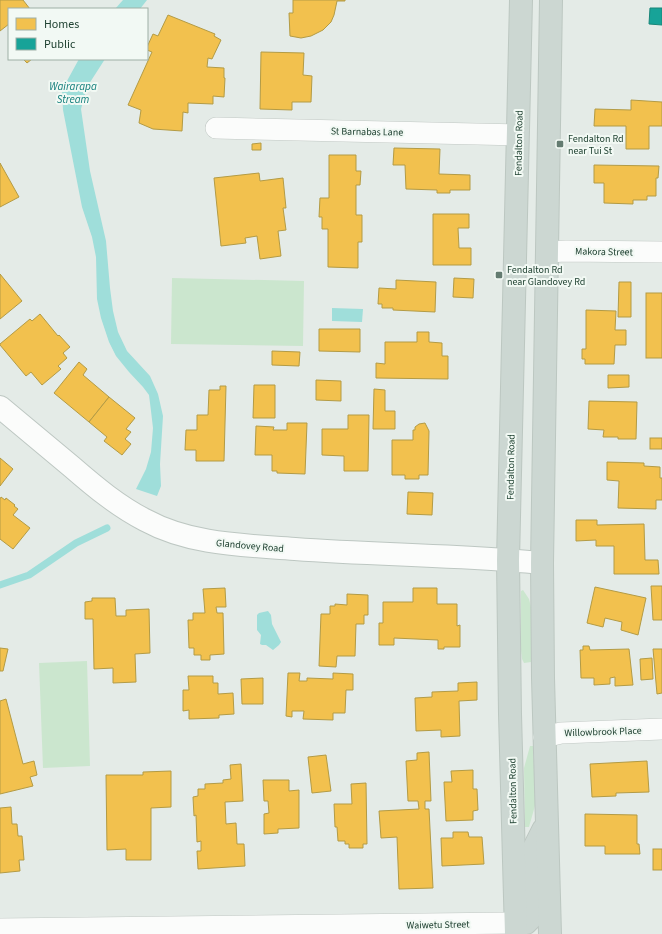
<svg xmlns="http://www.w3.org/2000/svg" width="662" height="934" viewBox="0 0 662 934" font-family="'Source Sans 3',sans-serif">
	<rect width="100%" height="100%" fill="#e4ebe7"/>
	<g fill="#cbe6ce">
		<path d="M172 278 304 281 303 346 171 344Z"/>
		<path d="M523 590 529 599 531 607V662L524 663 522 659 521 650V591Z"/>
		<path d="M87 661 90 766 43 768 39 663Z"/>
		<path d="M530 746H533L536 802 529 827H525L524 768Z"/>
	</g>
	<g fill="#9fdeda">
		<path d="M123 0H147L140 9H115Z"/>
		<path d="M79 59H105L87 87 81 109 90 171 106 241 110 288 113 311 118 332 127 351 150 376 158 394 163 416 160 464 161 486 157 496 136 489 146 469 151 452 153 428 151 411 149 395 143 387 129 372 116 356 109 342 101 318 97 299 96 257 92 237 82 207 63 110 62 90Z"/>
		<path d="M332 308 363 309 362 322 332 321Z"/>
		<path d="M268 611 271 615 272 624 281 642 279 645 273 650 266 645H262L260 644 261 635 257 630V615L259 613Z"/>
	</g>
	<g fill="#f2c14e" stroke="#b39b45">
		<path d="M0 0H23L30 9H9V24L0 31Z"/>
		<path d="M293 0H345V1H337L334 15 331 22 323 30 311 36 301 38 290 36 289 13H293Z"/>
		<path d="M168 15 215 34 214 36 221 40 212 59 208 58 207 67 224 68V78H225L224 97 213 96V104L188 103V113L183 112 182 131 153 129 139 123 141 110 128 105 152 52 147 50V47L153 34 158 36Z"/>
		<path d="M261 52 304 53 303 75 312 76 311 102H292V110L260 109Z"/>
		<path d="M23 59H32L27 63Z"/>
		<path d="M631 100 662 102V126H649V149H626V126H594L595 109 631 110Z"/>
		<path d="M261 143V150H252V144Z"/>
		<path d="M394 148 440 149 439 174 470 175V190H450V193H437V190L406 189 405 165H393Z"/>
		<path d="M329 155H356V171H361L360 185H356V215H362V242H358V268L328 267V229H322V217H319L320 198H329Z"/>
		<path d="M0 163 19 197 0 207Z"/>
		<path d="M594 165 659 166 658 178H656V196H647V200H633V204L604 203V183H594Z"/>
		<path d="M259 173 260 181 283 178 286 208H283L286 230 278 231 281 256 260 259 257 236 245 238 246 243 221 246 214 178Z"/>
		<path d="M433 214H469V228H458L459 248H471V265H433Z"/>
		<path d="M0 274 22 301 0 319Z"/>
		<path d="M454 278 474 279 473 298 453 297Z"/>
		<path d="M396 280 436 282 435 312 393 310V308H382V304H378L379 288 396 289Z"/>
		<path d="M619 282H631V317H618Z"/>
		<rect x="646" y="293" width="16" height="65"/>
		<path d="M586 310 616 311 615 330H626V345H615L614 364H585V359H582V349H586Z"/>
		<path d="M40 314 58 336 59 335 70 347 63 353 67 358 58 366 61 369 42 385 31 372 26 376 0 345V344L30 319 32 321Z"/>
		<path d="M319 329H360V352L319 351Z"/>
		<path d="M417 332H429V342L442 343V356H448V379L376 378V363L385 364V342H417Z"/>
		<path d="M272 351 300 352 299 366 272 365Z"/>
		<path d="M79 362 87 369 83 375 109 397 89 422 54 393Z"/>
		<path d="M608 375H629V387L608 388Z"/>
		<path d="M316 380 341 381V401L316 400Z"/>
		<path d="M254 385H275V418H253Z"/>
		<path d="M220 386H226L224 461H196V450H185L186 430H197V415H208L209 390H220Z"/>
		<path d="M374 389 385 390V411H395V429H373Z"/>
		<path d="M109 397 135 418 126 429 131 432 125 439 131 444 122 455 104 441 107 437 89 422Z"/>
		<path d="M589 401 637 402 636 439H618V437H603L604 430 588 429Z"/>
		<path d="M348 415H369L368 471H344V456L322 455V429H348Z"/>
		<path d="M287 423H307L305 474 277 473V471H272V455H255L256 426 274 427 273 430H287Z"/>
		<path d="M425 423 429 431 428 475H419V479H405V475H392V440H413V430H415V427L419 424Z"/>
		<rect x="650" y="438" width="12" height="11"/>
		<path d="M0 458 13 469 0 486Z"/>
		<path d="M607 462 644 463V466L660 467V478H662V500H656V509L618 508 619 481 607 480Z"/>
		<path d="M408 492 433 493 432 515 407 514Z"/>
		<path d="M1 497 5 500 6 498 15 505 14 506 18 509 13 515 30 528 13 549 0 539V499Z"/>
		<path d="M576 520H597V525L644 524 645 560H658L659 574H614V546H596V540L576 541Z"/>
		<path d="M651 586H662V620H653Z"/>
		<path d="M595 587 646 598 638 635 621 630 622 622 605 618 603 627 587 623Z"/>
		<path d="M225 588 226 607H216L217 613H223L224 654 210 655V660H201V655H194V648H189L188 620H193V613H205L203 589Z"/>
		<path d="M413 588H437V604H457V626L460 625V647H444V649H438V640L394 638V645H379V623H383V602H413Z"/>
		<path d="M347 594 368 595V615H364V624H356L355 656H337L336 667 319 666 321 614H330V606H335V604L347 605Z"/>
		<path d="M92 598H115L116 616H126V610L149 609 150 653 135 654 136 682 113 683V668L94 669 93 619H85V602L92 601Z"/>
		<path d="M583 646H589L590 650 629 649 633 685 615 686V677L610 678V684L594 685V678H581L580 650H583Z"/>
		<path d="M0 648 8 649 3 671H0Z"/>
		<path d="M653 649H662V693L657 694Z"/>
		<path d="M652 658 653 679 641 680 640 659Z"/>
		<path d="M288 673H300L299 681H307V678L333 679V673L353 674V690H346L345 713H333V720L303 719 304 711H292V717L286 716Z"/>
		<path d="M188 676H213V683H218V694L233 693 234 714 219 715V718L189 719V710L183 711V690H189Z"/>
		<path d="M263 678V704H242L241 679Z"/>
		<path d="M477 682V700L459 701 460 736 441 737V730L416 731 415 698 432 697V692L458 691V683Z"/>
		<path d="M6 699 23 764 34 761 37 775 30 777 33 786 0 794V701Z"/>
		<path d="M429 752 431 801H425V809H429L433 888 399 889 397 837 381 838 379 811 419 809 418 801H408L406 761 417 760V753Z"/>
		<path d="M326 755 331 791 312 793 308 757Z"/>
		<path d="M647 761 649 792 616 793V796L592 797 590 764Z"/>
		<path d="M241 764 243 801 225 802 226 824 236 823 237 844H244L245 866 198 869 197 851H201V841L197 842 196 815 194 816 193 797 198 796V789H205V784L223 783V780L231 779 230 765Z"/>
		<path d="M473 770V789H477L478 810 473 811V820L446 821 444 782H452L451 771Z"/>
		<path d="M171 771V807L151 808V860H126V849L107 850 106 775H143V772Z"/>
		<path d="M263 780H289V791L299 790V828L278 829V833L264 834V814L269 813 268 801H264Z"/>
		<path d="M366 783 367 844H363V848H349V844H345V841H338L337 827H335L334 804H352L351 784Z"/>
		<path d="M11 807 12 824H17L18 836H22L24 860H19L20 871 0 873V808Z"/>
		<path d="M585 814 637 815V844H639L640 854H605V846H585Z"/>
		<path d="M453 832H468L469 837H482L484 864 442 866 441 838H453Z"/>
		<rect x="653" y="849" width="9" height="21"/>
	</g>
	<path fill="#17a398" stroke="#198679" d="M650 8H662V25L649 24Z"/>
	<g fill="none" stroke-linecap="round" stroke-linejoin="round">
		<path stroke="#9fdeda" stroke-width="7" d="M0 585 29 575 76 543 107 528"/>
		<defs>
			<g id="street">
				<path d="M216 128 517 135"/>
				<path d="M547 252 566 251 662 252"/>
				<path d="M544 737 561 733 662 729"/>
				<path d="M0 929 516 923"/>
			</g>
			<path id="secondary" d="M0 407C24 427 48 447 72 467 95 487 118 506 145 520 191 545 244 545 295 549 377 555 460 555 542 563"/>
			<g id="primary">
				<path d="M516 923H526L531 918 532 852 543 830"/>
				<path d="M516 934 510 714 508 560 521 0"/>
				<path d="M550 934 543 678 542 563 551 0"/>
			</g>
		</defs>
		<use href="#street" stroke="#c1c8c4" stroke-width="22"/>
		<use href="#secondary" stroke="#bdc7c2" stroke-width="24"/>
		<use href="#primary" stroke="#bcc7c1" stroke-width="24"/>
		<use href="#street" stroke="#fbfcfb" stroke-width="21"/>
		<use href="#secondary" stroke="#fbfcfb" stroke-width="22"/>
		<use href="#primary" stroke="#ccd7d2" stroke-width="22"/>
	</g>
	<g fill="#647c71" stroke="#f2f9f4" stroke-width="1.5">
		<rect x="556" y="140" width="8" height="8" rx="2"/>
		<rect x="495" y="271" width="8" height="8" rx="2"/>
	</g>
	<g text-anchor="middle" stroke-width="4" stroke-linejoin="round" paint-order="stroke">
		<g font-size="10" fill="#1f4131" stroke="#f2f9f4">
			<text transform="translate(367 131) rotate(1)" y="4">St Barnabas Lane</text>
			<text transform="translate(518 143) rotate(-89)" y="4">Fendalton Road</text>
			<text transform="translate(604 251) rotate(1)" y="4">Makora Street</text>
			<text transform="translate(510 467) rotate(-89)" y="4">Fendalton Road</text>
			<text transform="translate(250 545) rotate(5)" y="4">Glandovey Road</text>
			<text transform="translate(603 731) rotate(-2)" y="4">Willowbrook Place</text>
			<text transform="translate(512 791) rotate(-91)" y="4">Fendalton Road</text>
			<text transform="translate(438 924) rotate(-1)" y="4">Waiwetu Street</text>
		</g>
		<g font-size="10" fill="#1f4131" stroke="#f2f9f4" text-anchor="start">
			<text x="568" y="142">Fendalton Rd<tspan x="568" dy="12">near Tui St</tspan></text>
			<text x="507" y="273">Fendalton Rd<tspan x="507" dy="12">near Glandovey Rd</tspan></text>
		</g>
		<g font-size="11" font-style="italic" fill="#127e7b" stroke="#f2f9f4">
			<text x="73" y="90">Wairarapa<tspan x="73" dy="13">Stream</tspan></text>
		</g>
	</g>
	<rect x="8" y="8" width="140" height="52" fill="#f2f9f4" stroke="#9eafa6"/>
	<rect x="16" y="18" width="20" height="12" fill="#f2c14e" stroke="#9eafa6"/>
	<text x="44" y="28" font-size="12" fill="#1f4131">Homes</text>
	<rect x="16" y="38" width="20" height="12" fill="#17a398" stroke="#9eafa6"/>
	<text x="44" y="48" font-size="12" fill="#1f4131">Public</text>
</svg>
